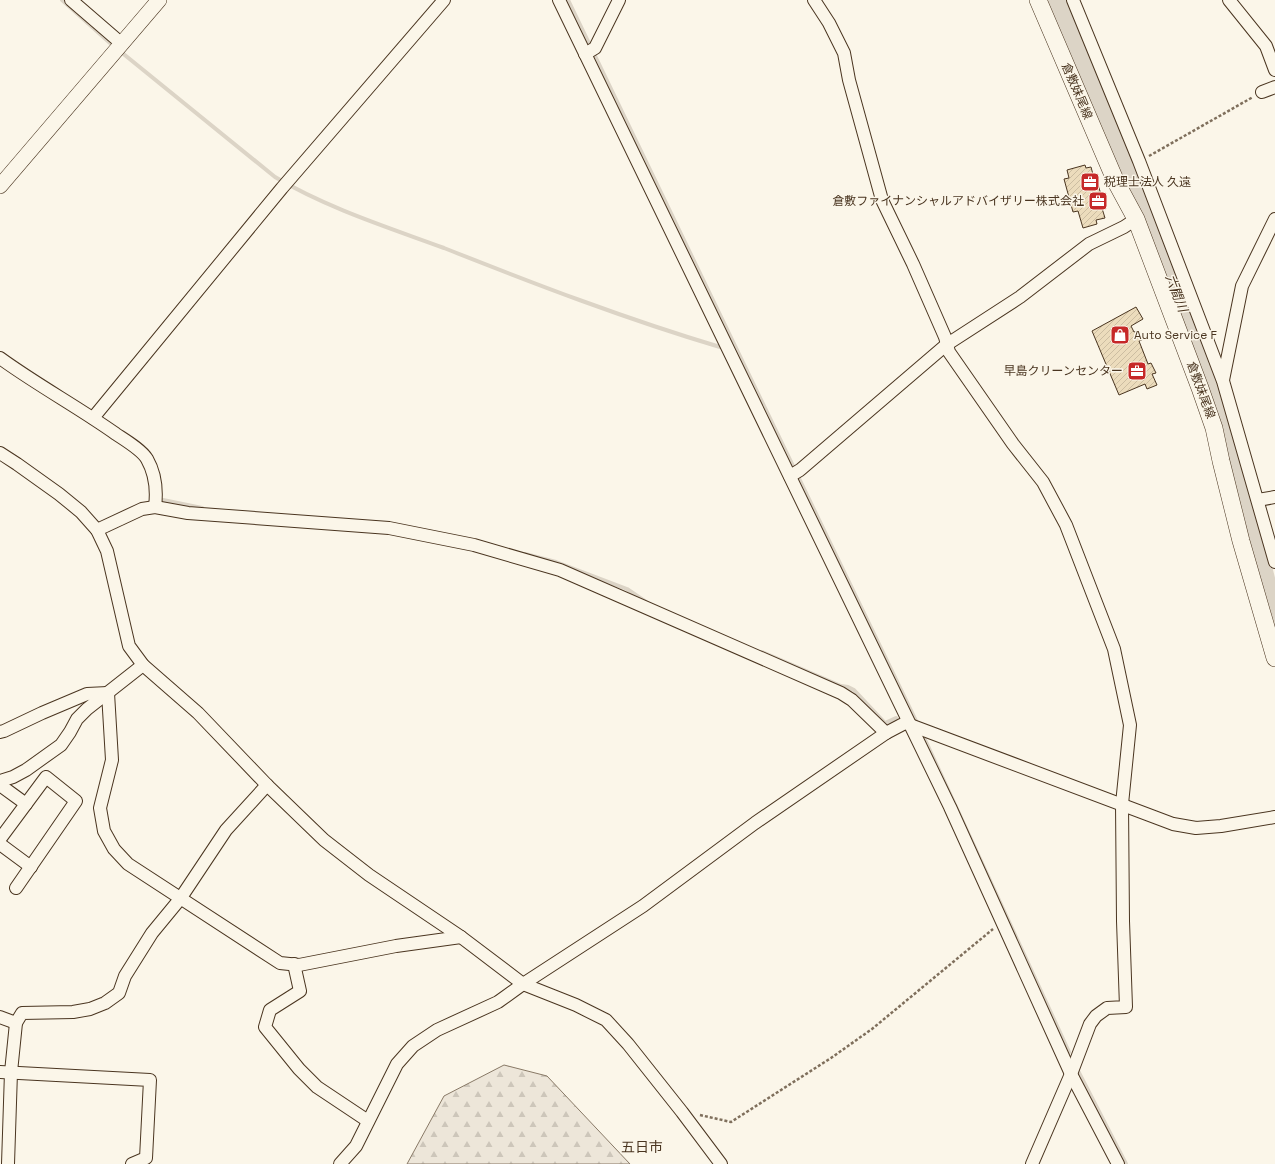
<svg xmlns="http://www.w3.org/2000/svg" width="1275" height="1164" viewBox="0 0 1275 1164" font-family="'Space Grotesk','Noto Sans JP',sans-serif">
	<defs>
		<pattern id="forest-firs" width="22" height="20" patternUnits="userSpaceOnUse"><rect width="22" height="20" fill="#ede6d9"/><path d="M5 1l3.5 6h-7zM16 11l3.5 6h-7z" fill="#cdc6ba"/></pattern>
		<pattern id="building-hatch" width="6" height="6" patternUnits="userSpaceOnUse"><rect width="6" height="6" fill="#ecdcbc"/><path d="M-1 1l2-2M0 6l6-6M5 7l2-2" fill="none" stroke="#ccbda1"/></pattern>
	</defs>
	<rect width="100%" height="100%" fill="#fbf6e9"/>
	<path fill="url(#forest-firs)" stroke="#887966" d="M504 1065 547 1076 630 1164H407L444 1096Z"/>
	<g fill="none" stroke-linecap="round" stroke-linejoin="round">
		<g stroke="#dcd4c6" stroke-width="4">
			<path d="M62 0 110 43 275 177C327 208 387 227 444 248 535 284 626 319 720 347"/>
			<path d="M568 0 918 725"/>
			<path d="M163 500 202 508"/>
			<path d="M525 554 556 562 627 589 646 602"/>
			<path d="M762 652 841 686 848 687 854 690 885 723 896 718"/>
			<path d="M921 731 1069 1052"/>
			<path d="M1077 1069 1126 1164"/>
		</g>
		<path stroke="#dcd4c6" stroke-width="24" d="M1056 0 1123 153 1214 388 1265 587 1275 619"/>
	</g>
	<g fill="url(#building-hatch)" stroke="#4a3520">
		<path d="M1085 165 1086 168 1091 167 1095 182 1097 181 1104 205H1101L1105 218 1096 220 1097 224 1083 228 1078 211 1073 212 1064 179 1069 178 1067 170Z"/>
		<path d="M1136 307 1143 319 1131 326 1134 332 1138 331 1142 340 1139 341 1148 364 1151 363 1156 373 1152 374 1157 385 1147 389 1145 384 1119 395 1092 331Z"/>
	</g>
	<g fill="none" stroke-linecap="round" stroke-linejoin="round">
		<defs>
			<g id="minor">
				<path d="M71 0 122 44"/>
				<path d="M559 0 950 807 1071 1074 1118 1164"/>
				<path d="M814 0 829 23 844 53 849 80 882 200 913 264 945 337 949 352 1013 444 1043 482 1066 525 1114 649 1130 725 1122 804 1123 921 1126 1007 1107 1008 1096 1016 1090 1024 1071 1074 1032 1164"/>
				<path d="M1073 0 1139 161 1223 381 1275 562"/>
				<path d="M1229 0 1266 46 1275 70"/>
				<path d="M585 54 595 48 619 0"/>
				<path d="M1262 92 1275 87"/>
				<path d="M0 358C37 385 78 407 116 434 125 440 142 450 147 459 155 473 157 491 155 507"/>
				<path d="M1223 380 1242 286 1275 219"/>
				<path d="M93 418 282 188 444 0"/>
				<path d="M0 453 17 464 59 494 81 512 97 530 107 551 129 646 143 665 198 713 267 785 324 840 369 875 461 937 523 984 576 1005 606 1020 628 1044 682 1112 721 1164"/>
				<path d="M790 476 800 470 946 345 1020 297 1089 244 1124 227 1136 219"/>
				<path d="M1258 500 1275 497"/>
				<path d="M97 530 142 509 155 507 188 513 389 528 474 545 560 570 841 693 852 700 886 733"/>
				<path d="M108 693 112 760 100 808 104 831 114 849 128 864 280 963 299 965 396 946 461 937"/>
				<path d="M0 732 4 731 42 713 87 694 108 693"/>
				<path d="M0 781 13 777 26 770 61 745 70 732 77 719 87 709 143 665"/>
				<path d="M0 785 26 804"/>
				<path d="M0 839 46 777 76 801 16 888"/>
				<path d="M0 844 31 867"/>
				<path d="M294 964 300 991 270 1010 265 1027 299 1069 317 1087 368 1121"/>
				<path d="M0 1017 16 1023"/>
				<path d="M0 1072 150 1080 146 1158 132 1164"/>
				<path d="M8 1164 11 1072 16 1023 22 1013 73 1012 90 1009 105 1003 119 993 125 976 152 933 180 899 226 830 267 785"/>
				<path d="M340 1164 356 1146 397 1064 413 1046 437 1030 498 1002 523 984 643 906 755 823 886 733 905 723 1173 824 1196 828 1221 826 1275 817"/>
			</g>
			<path id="tertiary" d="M0 186 159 0"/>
			<path id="secondary" d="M1038 0 1116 182 1136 219 1200 388 1214 428 1221 461 1241 541 1275 658"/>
		</defs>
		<use href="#minor" stroke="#4a3520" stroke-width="14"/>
		<use href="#tertiary" stroke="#4a3520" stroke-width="16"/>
		<use href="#secondary" stroke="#4a3520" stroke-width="18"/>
		<g stroke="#7f6f5c" stroke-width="2.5" stroke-dasharray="3 2" stroke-linecap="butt">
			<path d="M1149 156 1253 97"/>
			<path d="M700 1115 731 1122 831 1058 872 1029 993 929"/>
		</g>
		<use href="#minor" stroke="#fbf6e9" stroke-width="12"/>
		<use href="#tertiary" stroke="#fbf6e9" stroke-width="15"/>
		<use href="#secondary" stroke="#fbf6e9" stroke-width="17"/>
	</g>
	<defs>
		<symbol id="office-square" viewBox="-11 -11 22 22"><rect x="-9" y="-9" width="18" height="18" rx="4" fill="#c62828" stroke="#fbf6e9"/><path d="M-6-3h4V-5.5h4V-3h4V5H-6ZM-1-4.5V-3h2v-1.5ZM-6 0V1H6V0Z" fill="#fff"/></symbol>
		<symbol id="shop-square" viewBox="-11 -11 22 22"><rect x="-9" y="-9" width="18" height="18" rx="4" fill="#c62828" stroke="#fbf6e9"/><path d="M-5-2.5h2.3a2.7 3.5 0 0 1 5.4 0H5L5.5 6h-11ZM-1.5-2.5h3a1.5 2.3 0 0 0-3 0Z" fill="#fff"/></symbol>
	</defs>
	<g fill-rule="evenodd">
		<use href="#office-square" x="1079" y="171" width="22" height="22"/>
		<use href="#office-square" x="1087" y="190" width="22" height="22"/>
		<use href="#shop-square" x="1109" y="324" width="22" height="22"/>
		<use href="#office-square" x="1126" y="360" width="22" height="22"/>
	</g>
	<g text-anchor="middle" stroke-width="3" stroke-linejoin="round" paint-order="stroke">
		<g font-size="12" fill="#4a3520" stroke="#fbf6e9">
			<text transform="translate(1077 91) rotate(67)" y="4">倉敷妹尾線</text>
			<text transform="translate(1201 390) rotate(70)" y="4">倉敷妹尾線</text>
		</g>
		<g font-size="12" fill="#4a3520" stroke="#fbf6e9" text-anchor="start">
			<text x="1104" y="186">税理士法人 久遠</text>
			<text x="1084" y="205" text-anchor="end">倉敷ファイナンシャルアドバイザリー株式会社</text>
			<text x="1134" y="339">Auto Service F</text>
			<text x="1123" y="375" text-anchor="end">早島クリーンセンター</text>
		</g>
		<g font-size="13" font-style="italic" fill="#4a3520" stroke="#fbf6e9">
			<text transform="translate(1177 293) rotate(69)" y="5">六間川</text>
		</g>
		<g font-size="14" fill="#4a3520" stroke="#fbf6e9">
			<text x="642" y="1152">五日市</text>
		</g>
	</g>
</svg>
